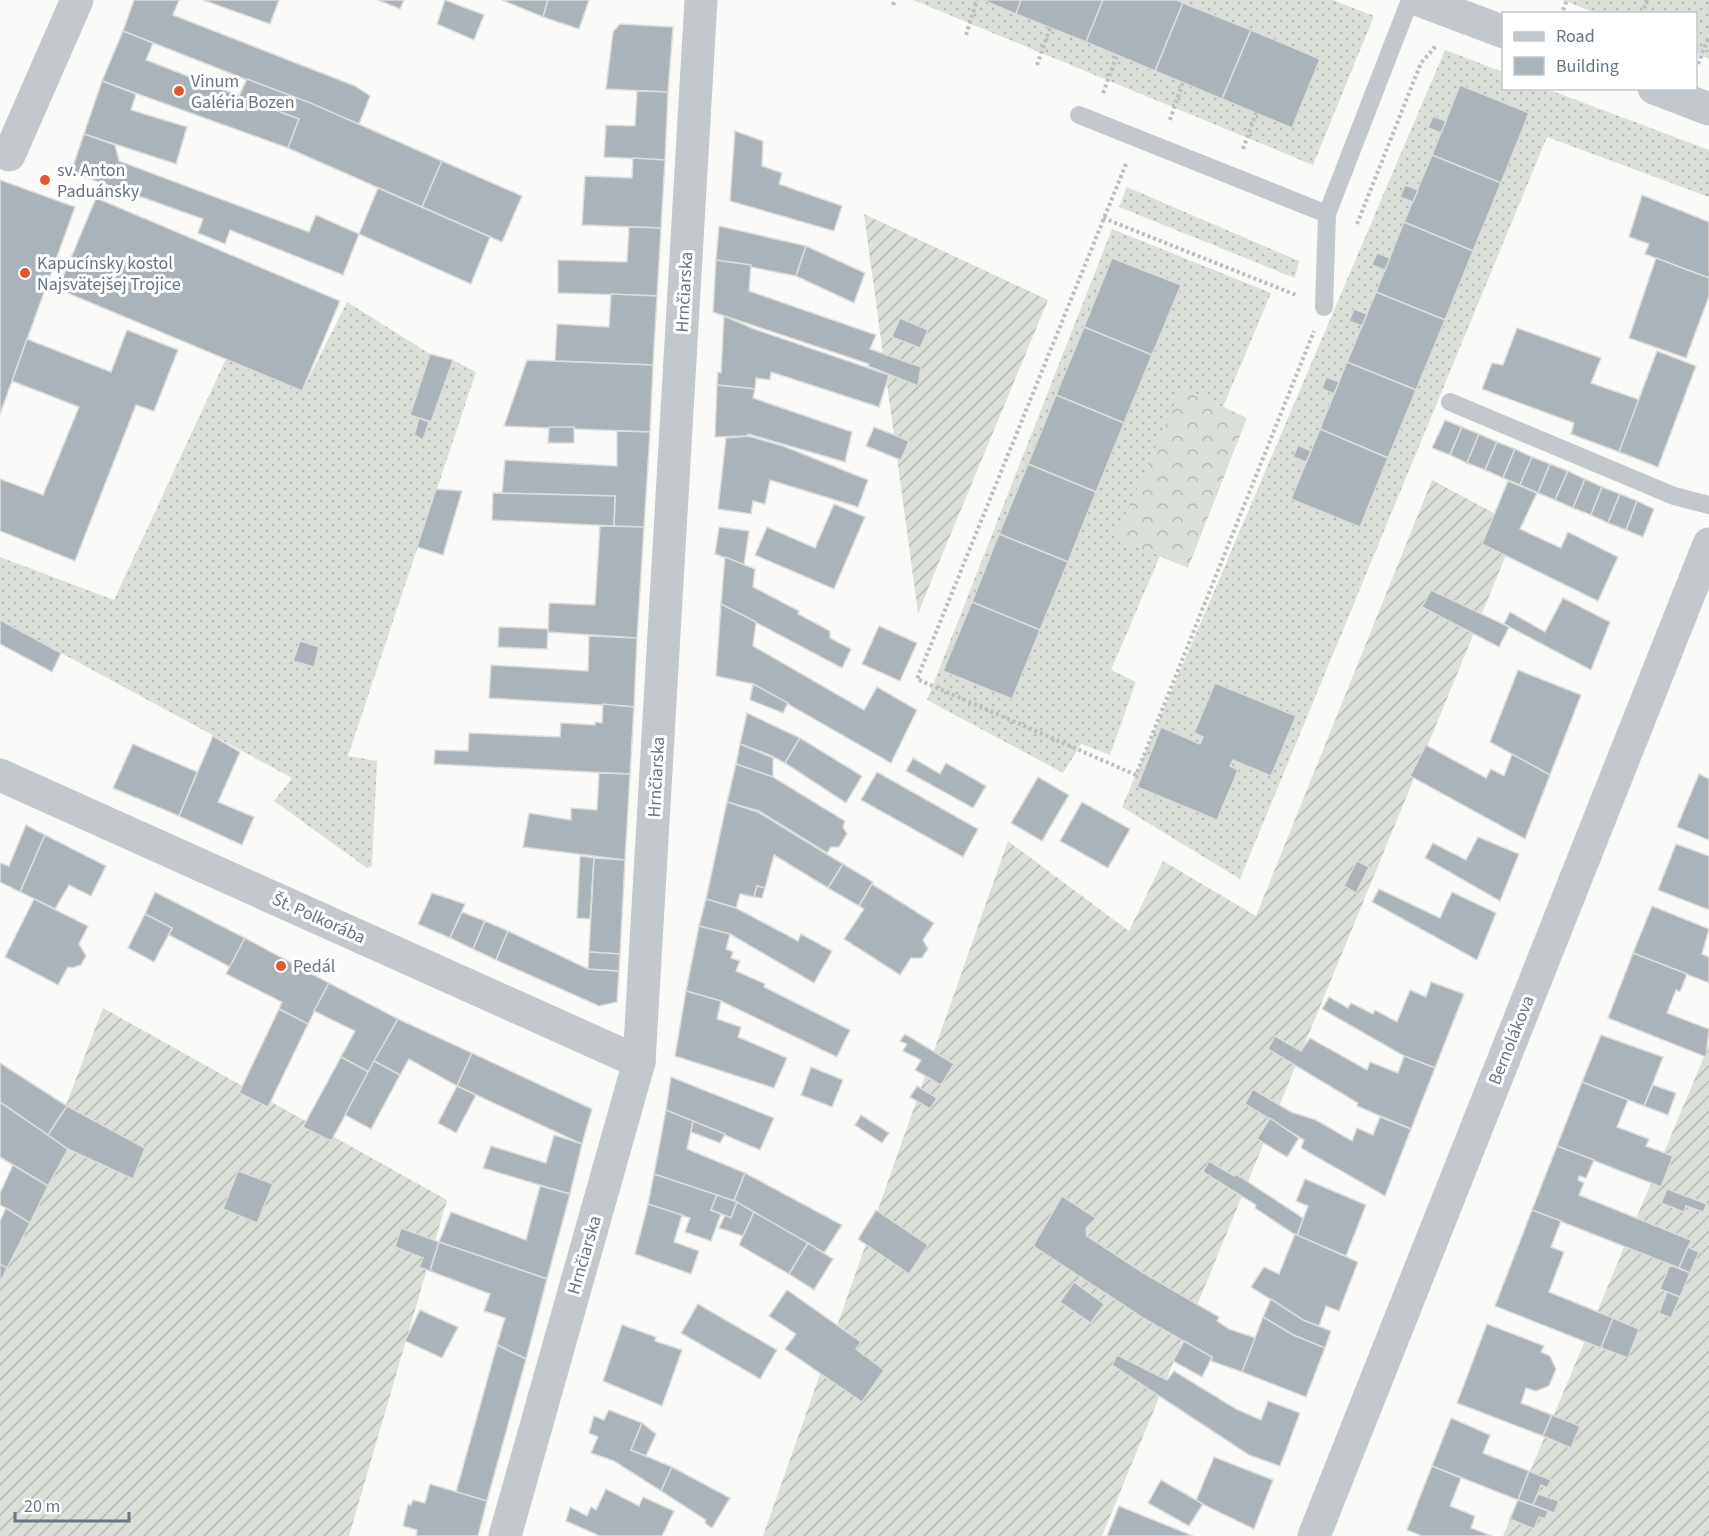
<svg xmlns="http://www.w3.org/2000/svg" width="1709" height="1536" viewBox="0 0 1709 1536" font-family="'Source Sans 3',sans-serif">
	<defs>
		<pattern id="grass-dots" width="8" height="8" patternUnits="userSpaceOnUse" patternTransform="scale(1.5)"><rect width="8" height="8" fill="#dadfd7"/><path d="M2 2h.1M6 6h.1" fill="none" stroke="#b4b9b4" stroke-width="1.8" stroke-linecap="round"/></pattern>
		<pattern id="forest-crowns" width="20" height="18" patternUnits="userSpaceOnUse" patternTransform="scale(1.5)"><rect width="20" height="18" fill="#dadfd7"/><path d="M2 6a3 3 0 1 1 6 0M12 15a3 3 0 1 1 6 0" fill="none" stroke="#b4b9b4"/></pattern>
		<pattern id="garden-furrows" width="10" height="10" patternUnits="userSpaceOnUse" patternTransform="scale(1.5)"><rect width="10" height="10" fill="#dadfd7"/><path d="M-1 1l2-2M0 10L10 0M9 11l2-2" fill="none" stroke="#b4b9b4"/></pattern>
	</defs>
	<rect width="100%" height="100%" fill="#fafaf8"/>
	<g fill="url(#grass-dots)">
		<path d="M913 0H1333L1374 16 1313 165Z"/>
		<path d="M1562 0H1709V59L1696 53V14L1596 13Z"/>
		<path d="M1445 50 1503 72 1504 88 1547 89 1709 150V197L1547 137 1240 879 1122 807Z"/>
		<path d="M1127 187 1299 261 1295 278 1119 207Z"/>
		<path d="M1112 229 1271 293 1223 407 1182 387 1160 556 1111 670 1136 682 1110 755 1081 744 1063 773 927 700Z"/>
		<path d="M347 302 430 354 410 415 419 418 414 436 423 439 453 360 476 372 348 756 377 761 372 866 367 868 274 801 292 778 0 620V557L114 600 226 359 302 391Z"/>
	</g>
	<path fill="url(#forest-crowns)" d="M1182 387 1247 418 1188 568 1115 538Z"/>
	<g fill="url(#garden-furrows)">
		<path d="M864 214 1048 300 918 613Z"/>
		<path d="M1432 480 1518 526 1102 1536H763L1008 841 1129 931 1163 861 1256 916Z"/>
		<path d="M103 1008 447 1200 349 1536H0V1278Z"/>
		<path d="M1709 1045V1536H1503Z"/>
	</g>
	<g fill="#aab3b9" stroke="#dcdcda" stroke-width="1.5">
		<path d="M134 0H179L173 15 355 86 370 96 359 124 123 31Z"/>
		<path d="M203 0H279L270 24Z"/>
		<path d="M378 0H404L400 9Z"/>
		<path d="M445 0 484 15 474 40 437 24Z"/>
		<path d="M502 0H548L543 17Z"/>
		<path d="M548 0H589L579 29 543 17Z"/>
		<path d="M983 0H1021L1016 14Z"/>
		<path d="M1021 0H1103L1086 42 1016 14Z"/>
		<path d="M1103 0H1177L1183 3 1155 71 1086 42Z"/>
		<path d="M1183 3 1251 30 1222 99 1155 71Z"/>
		<path d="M620 24 673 27 668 92 606 89 613 32Z"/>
		<path d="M1251 30 1320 59 1292 128 1222 99Z"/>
		<path d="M123 31 153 43 146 60 299 119 288 148 102 81Z"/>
		<path d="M247 79 313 104 442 161 422 207 288 148 299 119 239 96Z"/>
		<path d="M102 81 136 94 131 110 187 127 176 164 84 134Z"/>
		<path d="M1460 85 1529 113 1501 183 1432 155Z"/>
		<path d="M637 91 668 92 665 160 604 157 606 125 635 126Z"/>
		<path d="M1433 116 1446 121 1441 133 1428 128Z"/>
		<path d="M735 131 763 141 762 166 782 173 779 184 842 206 834 231 730 201Z"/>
		<path d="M84 134 115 145 119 161 309 232 316 215 359 234 343 275 230 230 225 244 198 233 203 219 71 172Z"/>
		<path d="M1432 155 1501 183 1473 251 1404 222Z"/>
		<path d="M633 158 665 160 661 228 582 225 585 176 632 178Z"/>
		<path d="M442 161 522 196 502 242 422 207Z"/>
		<path d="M0 180 75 207 0 414Z"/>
		<path d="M1405 185 1418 190 1413 202 1400 197Z"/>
		<path d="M378 188 490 237 471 284 359 234Z"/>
		<path d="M1642 195 1709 222V278L1645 254 1649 244 1629 237Z"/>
		<path d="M96 198 340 301 302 391 58 289Z"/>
		<path d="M1404 222 1473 251 1445 320 1376 292Z"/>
		<path d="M719 226 806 246 796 276 716 260Z"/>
		<path d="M629 227 661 228 657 296 558 293V260L627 262Z"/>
		<path d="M806 246 865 273 854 303 796 276Z"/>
		<path d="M1377 253 1390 258 1385 270 1372 265Z"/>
		<path d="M1112 258 1181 285 1152 355 1084 327Z"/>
		<path d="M1656 258 1709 278V296L1686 358 1629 338Z"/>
		<path d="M716 260 751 265 749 291 876 335 870 349 921 367 918 386 868 366 869 364 713 312Z"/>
		<path d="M1376 292 1445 320 1416 390 1347 362Z"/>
		<path d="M611 294 657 296 653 365 555 361 557 324 609 327Z"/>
		<path d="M1354 309 1367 314 1362 326 1349 321Z"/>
		<path d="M724 316 754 329 889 375 879 407 771 372 770 380 756 378 755 389 717 385 718 372 721 373Z"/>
		<path d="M900 318 928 330 920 348 892 337Z"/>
		<path d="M1084 327 1152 355 1124 423 1056 395Z"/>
		<path d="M1517 328 1601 358 1591 383 1640 400 1619 452 1571 434 1574 423 1482 389 1492 363 1503 365Z"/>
		<path d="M127 330 178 350 154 411 136 405 75 561 0 531V479L43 495 79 407 12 381 27 339 111 372Z"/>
		<path d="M1657 351 1696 366 1658 467 1619 452Z"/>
		<path d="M430 354 453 360 431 422 410 415Z"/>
		<path d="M527 360 653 365 650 432 504 426Z"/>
		<path d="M1347 362 1416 390 1388 458 1320 429Z"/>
		<path d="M1326 377 1339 382 1334 394 1322 389Z"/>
		<path d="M717 385 755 389 753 398 852 432 845 462 748 434V436L715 437Z"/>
		<path d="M1056 395 1124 423 1096 492 1028 464Z"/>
		<path d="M419 418 429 422 423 440 414 435Z"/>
		<path d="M1445 420 1462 427 1450 455 1432 448Z"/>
		<path d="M549 427H574V443H548Z"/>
		<path d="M874 427 909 441 901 460 866 446Z"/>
		<path d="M1462 427 1479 434 1467 463 1450 455Z"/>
		<path d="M1320 429 1388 458 1360 527 1291 499Z"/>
		<path d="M617 431 650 432 644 527 614 526 615 496 502 493 505 460 617 466Z"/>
		<path d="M1479 434 1497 442 1485 470 1467 463Z"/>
		<path d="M748 436 783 446 868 480 858 507 770 480 765 504 753 501 751 514 718 509 726 438Z"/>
		<path d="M1497 442 1515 449 1503 478 1485 470Z"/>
		<path d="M1298 445 1311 451 1306 462 1293 457Z"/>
		<path d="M1515 449 1532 457 1520 485 1503 478Z"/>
		<path d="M1532 457 1550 464 1538 493 1520 485Z"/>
		<path d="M1028 464 1096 492 1068 562 999 534Z"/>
		<path d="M1550 464 1568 471 1555 500 1538 493Z"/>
		<path d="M1568 471 1585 479 1573 508 1555 500Z"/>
		<path d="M1585 479 1602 487 1591 515 1573 508Z"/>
		<path d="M1508 481 1537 493 1520 529 1561 548 1568 532 1618 557 1598 601 1482 544Z"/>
		<path d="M1602 487 1620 494 1608 523 1591 515Z"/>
		<path d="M436 489 462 491 443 555 417 547Z"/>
		<path d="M493 493 615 496 614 526 492 520Z"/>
		<path d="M1620 494 1637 501 1626 530 1608 523Z"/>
		<path d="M1637 501 1654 509 1643 537 1626 530Z"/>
		<path d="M834 504 865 517 834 589 755 555 767 527 815 548Z"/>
		<path d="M600 526 644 527 637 638 548 632 549 603 595 605Z"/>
		<path d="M719 527 749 531 744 565 715 554Z"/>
		<path d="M999 534 1068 562 1040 630 972 602Z"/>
		<path d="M725 557 755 569 753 587 799 611 798 614 830 631V638L851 649 842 668 721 604Z"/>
		<path d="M1431 590 1509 627 1499 647 1422 607Z"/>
		<path d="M1563 598 1610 622 1591 670 1504 624 1510 612 1545 632Z"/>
		<path d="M972 602 1040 630 1012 699 943 671Z"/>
		<path d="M721 604 756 622 753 646 864 710 877 687 917 710 891 763 753 684 716 676Z"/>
		<path d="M0 620 61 653 52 672 0 644Z"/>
		<path d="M879 626 917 643 900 681 862 664Z"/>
		<path d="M499 627 548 629 547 649 498 647Z"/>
		<path d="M589 636 637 638 634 707 489 698 491 665 588 671Z"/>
		<path d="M300 641 319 647 314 667 293 661Z"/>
		<path d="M1518 670 1581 695 1550 775 1490 742Z"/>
		<path d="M1215 683 1296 716 1271 776 1233 760 1230 766 1238 770 1217 820 1137 787 1161 727 1200 744 1203 737 1194 733Z"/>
		<path d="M753 684 788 703 783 713 750 700Z"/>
		<path d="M603 704 634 707 630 774 434 764 435 750 468 751 469 733 560 737 561 723 595 725V722L602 723Z"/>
		<path d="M747 713 800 738 785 763 770 755 740 744Z"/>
		<path d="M213 736 240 752 218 802 254 817 242 845 179 816Z"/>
		<path d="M800 738 862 776 846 803 785 763Z"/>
		<path d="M133 744 197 772 179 816 113 788Z"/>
		<path d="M740 744 773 758V777L736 764Z"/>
		<path d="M1426 745 1486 778 1491 769 1504 776 1512 754 1550 775 1525 839 1410 776Z"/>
		<path d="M913 758 940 774 946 763 986 786 973 808 906 771Z"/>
		<path d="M736 764 773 777 845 821 843 827 847 834 839 847H831L827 853 759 811 727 802Z"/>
		<path d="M877 772 978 829 963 857 861 800Z"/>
		<path d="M599 773 630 774 625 860 523 847 529 813 571 820V808L597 810Z"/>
		<path d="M1699 774 1709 779V840L1677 827Z"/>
		<path d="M1038 777 1069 795 1042 841 1011 823Z"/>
		<path d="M727 802 758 812 843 864 828 888 774 855 765 888 757 886 754 897 740 894 736 908 706 899Z"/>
		<path d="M1082 802 1130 829 1108 868 1060 841Z"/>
		<path d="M26 825 45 835 20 892 0 882V863L9 866Z"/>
		<path d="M45 835 106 866 91 896 69 885 55 909 20 892Z"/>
		<path d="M1478 837 1519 854 1500 901 1425 858 1433 843 1466 860Z"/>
		<path d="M1676 844 1709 856V910L1658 890Z"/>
		<path d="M580 856 594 858 590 919 577 918Z"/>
		<path d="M594 858 625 860 620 954 589 952Z"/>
		<path d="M1357 861 1369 867 1356 893 1344 886Z"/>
		<path d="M843 864 873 882 859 906 828 888Z"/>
		<path d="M872 884 934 923 923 940 928 949 922 958H911L900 975 844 939 864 909 859 906Z"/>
		<path d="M757 886 765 888 762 898 754 897Z"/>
		<path d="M1379 889 1440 918 1452 892 1496 913 1477 960 1372 902Z"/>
		<path d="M155 892 245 938 230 967 169 935 172 928 145 914Z"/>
		<path d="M432 893 465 904 450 938 418 924Z"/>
		<path d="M34 899 88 926 79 944 86 956 81 965 72 968 68 967 58 985 5 957Z"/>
		<path d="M706 899 736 908 798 941 801 934 832 951 814 983 730 934 699 926Z"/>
		<path d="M1652 906 1709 929 1702 954 1709 957V983L1633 953Z"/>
		<path d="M462 912 485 921 473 949 450 938Z"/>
		<path d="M145 914 172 928 154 962 128 948Z"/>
		<path d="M485 921 508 931 496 960 473 949Z"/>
		<path d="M699 926 730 934 726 949 733 952 731 958 740 961 736 971 765 984 764 987 850 1030 837 1057 721 1001 686 991Z"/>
		<path d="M508 931 588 969 619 971 617 1002 599 1006 496 960Z"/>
		<path d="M245 938 329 983 308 1024 279 1009 282 1002 226 974Z"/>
		<path d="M589 952 620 954 619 971 588 969Z"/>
		<path d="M1633 953 1687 974 1680 992 1676 990 1667 1013 1709 1029 1706 1057 1608 1018Z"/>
		<path d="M1431 982 1464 994 1435 1068 1404 1056 1322 1009 1329 997 1348 1008 1351 1003 1373 1014 1375 1010 1397 1022 1410 990 1426 997Z"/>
		<path d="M329 983 398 1019 369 1072 341 1057 355 1031 314 1011Z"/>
		<path d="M686 991 721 1001 717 1019 741 1027 738 1037 787 1058 774 1088 675 1056Z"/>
		<path d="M279 1009 308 1024 268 1107 239 1093Z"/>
		<path d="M398 1019 472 1053 457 1086 409 1059 400 1075 374 1061Z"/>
		<path d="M905 1034 954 1064 941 1085 915 1070 921 1060 903 1051 907 1044 900 1041Z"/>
		<path d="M1601 1035 1663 1057 1644 1106 1582 1082Z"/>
		<path d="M1275 1036 1301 1051 1310 1038 1367 1070 1370 1062 1398 1073 1404 1056 1435 1068 1411 1129 1357 1106 1358 1103 1268 1049Z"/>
		<path d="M472 1053 592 1109 582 1144 457 1086Z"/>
		<path d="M341 1057 369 1072 331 1141 303 1127Z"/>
		<path d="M374 1061 400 1075 371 1129 345 1115Z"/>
		<path d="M0 1063 67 1106 48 1135 0 1102Z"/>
		<path d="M811 1067 843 1080 832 1107 801 1095Z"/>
		<path d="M671 1077 774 1118 760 1150 666 1110Z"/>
		<path d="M1582 1082 1628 1100 1617 1127 1649 1139 1646 1146 1673 1156 1661 1187 1557 1146Z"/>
		<path d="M1653 1085 1676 1093 1668 1115 1644 1106Z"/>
		<path d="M457 1086 476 1095 456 1133 438 1123Z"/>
		<path d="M917 1086 937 1098 930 1109 910 1097Z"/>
		<path d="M1253 1089 1291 1112 1316 1120 1352 1141 1357 1128 1373 1135 1380 1117 1411 1129 1385 1196 1301 1148 1304 1140 1245 1104Z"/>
		<path d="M0 1102 68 1149 48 1186 0 1157Z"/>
		<path d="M67 1106 145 1148 133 1179 68 1149 48 1135Z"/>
		<path d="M666 1110 693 1121 687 1149 745 1173 734 1201 654 1174Z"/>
		<path d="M861 1115 889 1133 882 1143 855 1125Z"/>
		<path d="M1270 1118 1299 1138 1287 1157 1257 1139Z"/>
		<path d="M693 1121 725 1134 720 1143 691 1132Z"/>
		<path d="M554 1135 582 1144 570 1194 483 1168 491 1146 546 1163Z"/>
		<path d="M1557 1146 1594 1160 1586 1178 1579 1176 1578 1180 1584 1183 1579 1195 1691 1240 1679 1268 1532 1210Z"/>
		<path d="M1209 1161 1234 1176 1236 1174 1303 1218 1297 1236 1255 1208 1256 1205 1203 1172Z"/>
		<path d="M13 1165 48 1186 30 1223 0 1205V1193Z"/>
		<path d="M238 1171 273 1184 257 1223 223 1209Z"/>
		<path d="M745 1173 842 1225 824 1253 734 1201Z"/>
		<path d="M654 1174 717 1195 711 1210 721 1214 711 1241 685 1232 690 1218 648 1204Z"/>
		<path d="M1305 1179 1366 1205 1346 1256 1297 1236 1308 1206 1296 1201Z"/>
		<path d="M540 1186 570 1194 547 1279 439 1242 451 1212 526 1240Z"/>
		<path d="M1667 1189 1707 1204 1703 1212 1686 1206 1684 1212 1661 1203Z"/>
		<path d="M717 1195 737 1202 731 1218 711 1210Z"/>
		<path d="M1062 1196 1096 1218 1086 1228 1087 1236 1142 1272 1219 1317 1217 1321 1229 1329 1256 1338 1242 1372 1211 1361 1212 1357 1143 1318 1033 1246Z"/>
		<path d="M737 1202 754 1212 743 1236 719 1228 725 1215 731 1218Z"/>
		<path d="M648 1204 682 1215 674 1242 699 1251 691 1274 635 1254Z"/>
		<path d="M6 1208 30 1223 7 1268 0 1264V1221Z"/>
		<path d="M876 1210 928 1245 909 1274 858 1239Z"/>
		<path d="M1532 1210 1561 1221 1551 1247 1564 1252 1549 1292 1613 1318 1601 1348 1495 1306Z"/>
		<path d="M754 1212 808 1243 789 1274 739 1245Z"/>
		<path d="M401 1228 439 1242 430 1271 419 1267 423 1258 395 1247Z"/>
		<path d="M1295 1234 1358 1262 1339 1311 1326 1306 1319 1326 1303 1320 1251 1287 1264 1267 1279 1274Z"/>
		<path d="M439 1242 547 1279 526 1359 497 1345 505 1318 484 1311 490 1294 430 1271Z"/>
		<path d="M808 1243 833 1259 814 1290 789 1274Z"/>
		<path d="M1688 1247 1699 1252 1690 1273 1679 1268Z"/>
		<path d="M0 1264 7 1268 0 1283Z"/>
		<path d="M1670 1265 1690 1273 1680 1297 1660 1289Z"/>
		<path d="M1074 1282 1104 1304 1091 1323 1060 1302Z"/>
		<path d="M787 1290 861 1342 856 1349 884 1370 862 1402 785 1349 796 1334 769 1316Z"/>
		<path d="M1667 1292 1680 1297 1671 1318 1659 1313Z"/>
		<path d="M1271 1299 1303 1320 1331 1331 1325 1348 1293 1335 1263 1317Z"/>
		<path d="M698 1304 777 1350 760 1379 681 1333Z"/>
		<path d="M420 1310 458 1327 442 1358 405 1341Z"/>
		<path d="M1263 1317 1293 1335 1325 1348 1306 1397 1242 1372Z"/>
		<path d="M1613 1318 1639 1329 1628 1358 1601 1348Z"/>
		<path d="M1487 1324 1544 1346 1541 1352 1550 1356 1556 1369 1549 1386 1536 1391 1526 1388 1521 1403 1552 1415 1543 1436 1457 1403Z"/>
		<path d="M622 1325 656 1337 655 1341 682 1350 662 1406 603 1381Z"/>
		<path d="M1184 1341 1212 1357 1202 1377 1173 1361Z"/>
		<path d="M497 1345 526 1359 487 1501 456 1492Z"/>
		<path d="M1117 1355 1167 1380 1174 1371 1236 1409 1261 1420 1268 1401 1300 1413 1280 1466 1249 1455 1112 1365Z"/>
		<path d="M609 1410 642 1423 631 1450 672 1467 661 1491 614 1461 591 1453 598 1437 589 1433 594 1416 604 1420Z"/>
		<path d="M1552 1415 1580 1426 1571 1448 1543 1436Z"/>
		<path d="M1451 1418 1490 1435 1483 1453 1529 1471 1518 1500 1432 1466Z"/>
		<path d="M642 1423 656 1434 646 1456 631 1450Z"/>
		<path d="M1214 1457 1273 1480 1254 1529 1196 1501Z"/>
		<path d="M1432 1466 1461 1478 1450 1506 1475 1516 1471 1528 1492 1536H1422L1407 1530Z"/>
		<path d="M672 1467 730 1498 712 1528 705 1523 706 1520 661 1491Z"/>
		<path d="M1529 1471 1551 1480 1547 1488 1541 1485 1533 1505 1518 1500Z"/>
		<path d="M1161 1480 1203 1504 1189 1526 1148 1503Z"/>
		<path d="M430 1484 487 1501 478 1536H416L417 1530 403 1526 408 1504 411 1505 413 1500 425 1503Z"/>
		<path d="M606 1489 639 1506 643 1497 674 1511 662 1536H600L566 1521 570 1507 587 1516 591 1507 596 1510Z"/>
		<path d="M1538 1494 1559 1501 1554 1513 1533 1505Z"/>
		<path d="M1518 1500 1548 1511 1545 1519 1539 1517 1534 1529 1510 1519Z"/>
		<path d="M1119 1506 1193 1536H1107Z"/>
	</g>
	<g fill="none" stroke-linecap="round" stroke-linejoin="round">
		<g stroke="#bbbfc2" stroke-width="4" stroke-dasharray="3 3" stroke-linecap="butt">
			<path d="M893 5 895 0"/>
			<path d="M1563 10 1567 0"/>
			<path d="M1642 14 1647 0"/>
			<path d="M966 35 977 0"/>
			<path d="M1698 64 1709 36"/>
			<path d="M1037 65 1050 28"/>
			<path d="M1103 93 1117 55"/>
			<path d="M1170 120 1183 82"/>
			<path d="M1243 149 1256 113"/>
			<path d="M1126 164 917 679 1136 775 1314 331"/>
			<path d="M1103 218 1296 295"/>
			<path d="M1357 224 1421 63 1436 46"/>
		</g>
		<g stroke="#c3c8cc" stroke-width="18">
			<path d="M1079 115 1327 214 1410 0"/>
			<path d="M1324 307 1327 214"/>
			<path d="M1450 402 1674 496 1709 505"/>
		</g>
		<g stroke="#c3c8cc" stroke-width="33">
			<path d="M1419 0 1504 32"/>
			<path d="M1654 88 1709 109"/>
			<path d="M9 155 77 0"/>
			<path d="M0 775 639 1062"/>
			<path d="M505 1536 639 1062 701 0"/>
			<path d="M1314 1536 1709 544"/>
		</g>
	</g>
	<g fill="#e4572e" stroke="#fff" stroke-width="2">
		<circle cx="179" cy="91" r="6"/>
		<circle cx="45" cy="180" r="6"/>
		<circle cx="25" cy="273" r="6"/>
		<circle cx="281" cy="966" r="6"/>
	</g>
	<g text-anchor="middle" stroke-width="6" stroke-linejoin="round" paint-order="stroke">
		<g font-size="18" fill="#657683" stroke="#fff" text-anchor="start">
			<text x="191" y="87">Vinum<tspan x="191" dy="21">Galéria Bozen</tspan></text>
			<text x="57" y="176">sv. Anton<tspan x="57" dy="21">Paduánsky</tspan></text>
			<text x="37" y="269">Kapucínsky kostol<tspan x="37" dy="21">Najsvätejšej Trojice</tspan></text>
			<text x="293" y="972">Pedál</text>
		</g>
		<g font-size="18" fill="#657683" stroke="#fff">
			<text transform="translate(684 292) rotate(-87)" y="6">Hrnčiarska</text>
			<text transform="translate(656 777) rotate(-87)" y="6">Hrnčiarska</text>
			<text transform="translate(319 918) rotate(24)" y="6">Št. Polkorába</text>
			<text transform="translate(1511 1040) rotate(-68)" y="6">Bernolákova</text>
			<text transform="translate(584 1255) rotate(-74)" y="6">Hrnčiarska</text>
		</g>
	</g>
	<rect x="1502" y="12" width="195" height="78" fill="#ffffff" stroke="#c1c8cd" stroke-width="1.5"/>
	<rect x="1514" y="32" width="30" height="9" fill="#c3c8cc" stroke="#c1c8cd" stroke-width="1.5"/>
	<text x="1556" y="42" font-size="18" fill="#657683">Road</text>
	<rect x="1514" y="57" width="30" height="18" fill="#aab3b9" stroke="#c1c8cd" stroke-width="1.5"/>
	<text x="1556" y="72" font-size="18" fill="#657683">Building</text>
	<path d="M15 1512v9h114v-9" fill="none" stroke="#657683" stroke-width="3"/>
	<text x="24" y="1512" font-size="18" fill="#657683" stroke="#ffffff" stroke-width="4.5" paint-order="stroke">20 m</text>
</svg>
